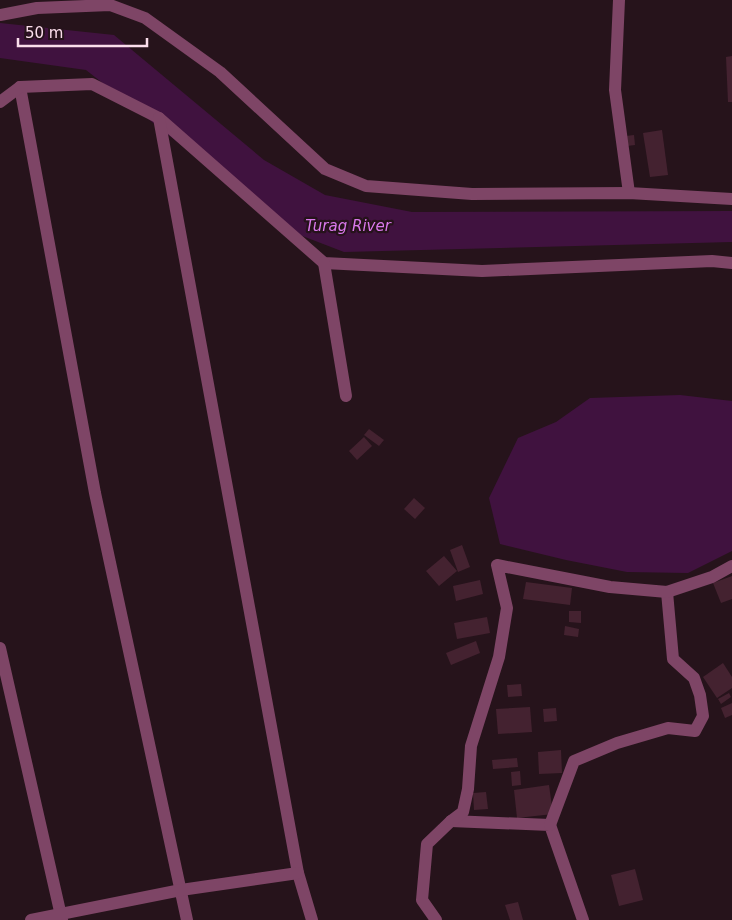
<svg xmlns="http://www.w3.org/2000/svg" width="732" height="920" viewBox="0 0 732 920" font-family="'DejaVu Sans',sans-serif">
	<rect width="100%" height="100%" fill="#26131b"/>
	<g fill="#40123f">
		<path d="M0 23 114 35 264 160 325 195 412 212 732 211V242L344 252 292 232 86 70 0 58Z"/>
		<path d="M680 395 732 401V551L688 573 627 572 566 560 500 544 489 498 518 438 556 422 590 398Z"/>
	</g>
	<g fill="#442230">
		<path d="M732 56V102H728L726 57Z"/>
		<path d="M662 130 668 175 650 177 643 133Z"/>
		<path d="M634 135 635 145 627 146 626 136Z"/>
		<path d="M369 429 384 440 379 446 364 435Z"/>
		<path d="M364 437 372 446 357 460 349 451Z"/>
		<path d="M414 498 425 508 415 519 404 509Z"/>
		<path d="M462 545 470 567 458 572 450 550Z"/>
		<path d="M444 556 457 571 439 586 426 571Z"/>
		<path d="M732 576V599L721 603 713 583Z"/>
		<path d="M480 580 483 594 456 601 453 586Z"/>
		<path d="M526 582 572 588 570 605 523 599Z"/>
		<path d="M569 611H581V623L569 622Z"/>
		<path d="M487 617 490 633 457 639 454 623Z"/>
		<path d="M565 626 579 629 578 637 564 635Z"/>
		<path d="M476 641 480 653 451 665 446 653Z"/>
		<path d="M723 663 732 677V688L717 698 703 677Z"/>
		<path d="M521 684 522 696 508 697 507 685Z"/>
		<path d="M729 693 731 697 721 704 718 699Z"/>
		<path d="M732 703V715L725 718 721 708Z"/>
		<path d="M530 707 532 732 498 734 496 709Z"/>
		<path d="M556 708 557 721 544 722 543 709Z"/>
		<path d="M561 750 562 773 539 774 538 752Z"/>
		<path d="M517 758 518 767 493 769 492 760Z"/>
		<path d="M520 771 521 785 512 786 511 772Z"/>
		<path d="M549 785 553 814 517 818 514 790Z"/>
		<path d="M486 792 488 809 474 810 473 793Z"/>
		<path d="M635 869 643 900 619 906 611 875Z"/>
		<path d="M518 902 523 920H510L505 905Z"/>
	</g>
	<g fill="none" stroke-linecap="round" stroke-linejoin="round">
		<g stroke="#7e4566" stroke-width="12">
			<path d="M619 0 615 90 629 193"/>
			<path d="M0 15 37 8 110 5 145 18 220 72 325 169 366 186 472 194 629 193 732 199"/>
			<path d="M20 87 95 493 187 920"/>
			<path d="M0 102 20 87 92 84 159 118 324 263 482 271 712 261 732 263"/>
			<path d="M159 118 298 873 312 920"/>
			<path d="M324 263 346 396"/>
			<path d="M0 648 62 920"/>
			<path d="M451 821 550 825 583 920"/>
			<path d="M550 825 574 761 617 743 668 728 695 731 703 716 700 695 694 678 673 659 667 592"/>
			<path d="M31 920 181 890 298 873"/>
			<path d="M436 920 422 900 427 844 451 821 463 812 468 789 471 746 499 657 507 608 497 565 610 587 667 592 712 577 732 566"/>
		</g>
	</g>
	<g text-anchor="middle" stroke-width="4.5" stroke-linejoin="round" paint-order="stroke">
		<g font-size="15" font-style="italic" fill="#db79ec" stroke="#26131b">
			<text x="348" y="231">Turag River</text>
		</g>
	</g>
	<path d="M18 38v8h129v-8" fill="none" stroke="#faddeb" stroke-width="2.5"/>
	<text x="25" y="38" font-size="15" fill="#faddeb" stroke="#26131b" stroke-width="4" paint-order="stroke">50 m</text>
</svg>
